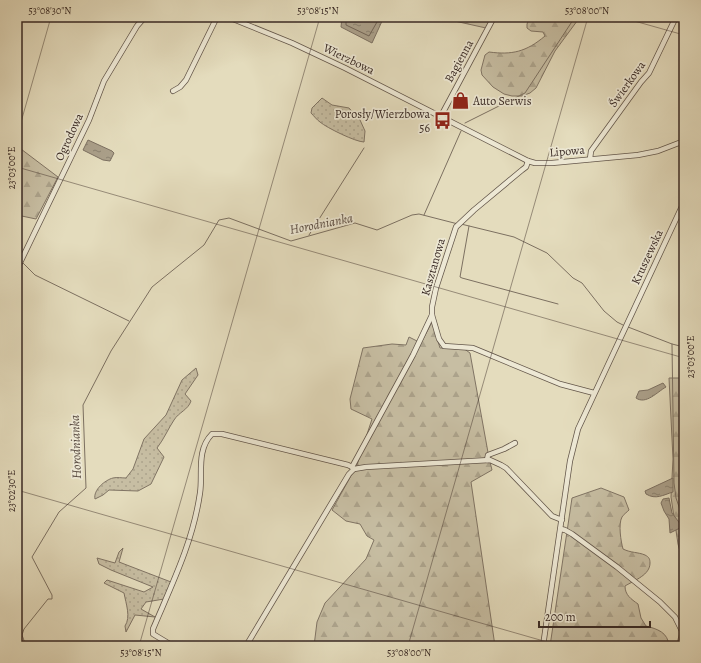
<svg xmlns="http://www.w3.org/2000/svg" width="701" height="663" viewBox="0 0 701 663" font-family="Alegreya,serif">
	<defs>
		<pattern id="green-dots" width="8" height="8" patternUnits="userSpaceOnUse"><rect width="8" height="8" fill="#c7bea3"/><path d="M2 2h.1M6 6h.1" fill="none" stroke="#aca38c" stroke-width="1.8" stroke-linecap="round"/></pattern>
		<pattern id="forest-firs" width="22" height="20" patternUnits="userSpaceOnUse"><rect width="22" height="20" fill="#c7bea3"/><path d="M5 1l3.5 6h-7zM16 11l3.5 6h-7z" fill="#aca38c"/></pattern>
		<pattern id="water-ripples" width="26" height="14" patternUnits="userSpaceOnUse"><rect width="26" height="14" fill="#aa9f89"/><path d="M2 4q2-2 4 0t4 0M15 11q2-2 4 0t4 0" fill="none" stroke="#8b8270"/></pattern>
	</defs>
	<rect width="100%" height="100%" fill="#e4dcbd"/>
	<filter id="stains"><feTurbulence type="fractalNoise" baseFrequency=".005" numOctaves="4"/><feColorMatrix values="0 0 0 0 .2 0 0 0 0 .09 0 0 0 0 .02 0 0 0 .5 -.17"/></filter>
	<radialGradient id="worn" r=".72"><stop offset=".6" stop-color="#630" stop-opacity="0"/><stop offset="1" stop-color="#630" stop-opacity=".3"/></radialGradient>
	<g fill="url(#green-dots)" stroke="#807464">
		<path d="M322 98 332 105 349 108 360 120 365 131 364 142C356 142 327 128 320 122 317 120 314 116 311 113L312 108Z"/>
		<path d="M196 368 198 375 185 394 191 401C188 410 179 412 174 420 168 429 164 439 157 448L164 457 151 484 138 491 109 490 103 495 95 499C93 490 105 480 113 478 117 477 122 478 126 478L133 469 144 439 166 415 182 380Z"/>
		<path d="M123 548 119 562 171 582 164 599 146 602 141 609 155 617 135 615 126 632 125 626C131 617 126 604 124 593L104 583 107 580 144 592 153 587 111 570 99 564 97 558 115 563 119 552Z"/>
	</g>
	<g fill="url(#forest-firs)" stroke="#807464">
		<path d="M451 17H491L486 28 450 20Z"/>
		<path d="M530 17H580L555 51 536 88 530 93 522 96H512L504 94 493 87 482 75 481 70 485 55 489 52C512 55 526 52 545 36L543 32 531 31 527 28V24Z"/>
		<path d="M17 146 58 177 36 219 17 215Z"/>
		<path d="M432 322 440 348H463L470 353 489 458 492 470 471 482 495 646H314L317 622 325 603 366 559 374 540 367 536 360 524 346 521 332 510 357 465 372 419 351 409 350 399 363 348 392 344 406 345 409 337 421 343Z"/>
		<path d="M669 378H681L684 386V567L678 544 671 497 673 459Z"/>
		<path d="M601 488 624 497 629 510C627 512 623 515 622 517 618 524 621 542 623 549 631 553 638 552 645 555 649 557 650 559 650 563 650 575 635 580 625 586 625 595 631 599 638 604L641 618 646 626C657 629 668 632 669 646H611L610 645 608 646H550L572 498Z"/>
	</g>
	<g fill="url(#water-ripples)" stroke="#7c7061">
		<path d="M342 17H377L383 19 372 43 341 27Z"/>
		<path d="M88 140 112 151 114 153 110 161 103 160 83 150Z"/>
		<path d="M663 383 666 387C657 392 646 405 636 398L639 391 648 390Z"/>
		<path d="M673 478V492C663 495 656 500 646 494L645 491Z"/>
		<path d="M669 498 672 513 681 525 680 528 670 533 669 519 664 511 661 503 663 499Z"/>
	</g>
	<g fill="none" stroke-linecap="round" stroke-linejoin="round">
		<path stroke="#716456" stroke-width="1" d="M346 17V25L369 36 377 22V17"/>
		<g stroke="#7c7061" stroke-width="1">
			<path d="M465 123 525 93 575 17"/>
			<path d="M424 215 461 131"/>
			<path d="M461 224 514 237 547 253 573 278 582 283 604 311 617 322 625 326"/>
			<path d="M469 226 460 277 462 278 558 304"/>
			<path d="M309 235 364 148"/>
			<path d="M17 257 19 259"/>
			<path d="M23 263 35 275 129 321"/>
			<path d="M628 327 672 344 684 347"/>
			<path d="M672 344 674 483 676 498 684 521"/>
			<path d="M26 646 22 635 24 629 48 599H52V595L32 557 59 512 86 488 83 405 111 351 152 287 204 245 219 220 229 218 291 241 355 223 377 230 412 215 419 214 458 224"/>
		</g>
		<defs>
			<g id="minor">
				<path d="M228 17 292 43 345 68 528 161 535 163H552L638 155 658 151 684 141"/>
				<path d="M173 91 180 87 186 80 217 17"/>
				<path d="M441 116 494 17"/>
				<path d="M590 159 591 151 641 82 649 73 676 17"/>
				<path d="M528 161 526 167 522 170 474 210 456 227 436 288 432 307V315L439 339 444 346 473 348 560 384 594 393"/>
				<path d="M17 269 89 120 104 81 137 26 145 17"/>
				<path d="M487 460 488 455 504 449 515 443"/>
				<path d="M352 467 413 355 432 315"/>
				<path d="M561 529 565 530 572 534 617 567 660 602 675 617 684 635"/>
				<path d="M173 646 153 634V629C172 584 193 542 200 493 203 474 196 450 212 434H222L348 465 352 467 354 469"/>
				<path d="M246 646 349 474 354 469 366 467 490 460 501 465 506 468 552 516 562 520"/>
				<path d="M543 646 570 461 578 429 684 202"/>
			</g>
		</defs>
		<use href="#minor" stroke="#63564a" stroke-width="6"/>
		<use href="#minor" stroke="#ede8d4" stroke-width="4.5"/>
	</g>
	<path fill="none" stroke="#382924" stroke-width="1" stroke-opacity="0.45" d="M620 17 684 35M17 136 51 17M17 167 684 358M17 490 561 646M139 646 320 17M408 646 588 17M676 646 684 619"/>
	<defs>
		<symbol id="shop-bare" viewBox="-9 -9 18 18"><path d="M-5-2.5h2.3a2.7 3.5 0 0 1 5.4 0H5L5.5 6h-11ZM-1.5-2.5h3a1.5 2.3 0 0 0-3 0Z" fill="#8f2418" stroke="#ede8d4" stroke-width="2.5" paint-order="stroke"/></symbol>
		<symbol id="bus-bare" viewBox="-9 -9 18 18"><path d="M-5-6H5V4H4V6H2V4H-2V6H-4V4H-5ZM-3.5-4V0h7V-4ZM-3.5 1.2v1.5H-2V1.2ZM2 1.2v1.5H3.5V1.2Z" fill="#8f2418" stroke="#ede8d4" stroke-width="2.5" paint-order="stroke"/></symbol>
	</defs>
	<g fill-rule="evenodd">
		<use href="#shop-bare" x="448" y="88" width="25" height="25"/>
		<use href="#bus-bare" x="430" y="108" width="25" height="25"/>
	</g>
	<g text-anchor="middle" stroke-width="3.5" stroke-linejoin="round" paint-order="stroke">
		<g font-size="12" fill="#382924" stroke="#ede8d4">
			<text transform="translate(349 59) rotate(26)" y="4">Wierzbowa</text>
			<text transform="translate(459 61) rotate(-61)" y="4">Bagienna</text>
			<text transform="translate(627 84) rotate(-54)" y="4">Świerkowa</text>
			<text transform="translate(69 137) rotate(-65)" y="4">Ogrodowa</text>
			<text transform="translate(567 151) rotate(-5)" y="4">Lipowa</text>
			<text transform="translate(647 257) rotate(-65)" y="4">Kruszewska</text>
			<text transform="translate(433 267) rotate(-74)" y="4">Kasztanowa</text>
		</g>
		<g font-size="12" fill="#382924" stroke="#ede8d4" text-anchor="start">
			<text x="473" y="105">Auto Serwis</text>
			<text x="430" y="118" text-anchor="end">Porosły/Wierzbowa<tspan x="430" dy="14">56</tspan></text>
		</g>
		<g font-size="13" font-style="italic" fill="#5a4c42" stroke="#ede8d4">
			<text transform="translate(321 223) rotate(-11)" y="5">Horodnianka</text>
			<text transform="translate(75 447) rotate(-92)" y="5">Horodnianka</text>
		</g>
	</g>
	<rect width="701" height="663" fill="none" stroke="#e4dcbd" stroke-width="44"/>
	<path d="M539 621v6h111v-6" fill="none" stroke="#382924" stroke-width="2"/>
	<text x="545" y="621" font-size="12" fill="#382924" stroke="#ede8d4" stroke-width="3" paint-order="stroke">200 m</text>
	<rect x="22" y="22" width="657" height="619" fill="none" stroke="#382924" stroke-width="1.5"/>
	<g font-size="10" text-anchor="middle" fill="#382924">
		<text x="50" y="14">53°08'30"N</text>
		<text x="318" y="14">53°08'15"N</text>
		<text x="587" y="14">53°08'00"N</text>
		<text transform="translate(11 168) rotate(-90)" y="4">23°03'00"E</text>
		<text transform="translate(690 357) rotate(-90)" y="4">23°03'00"E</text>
		<text transform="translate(11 491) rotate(-90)" y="4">23°02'30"E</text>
		<text x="141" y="656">53°08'15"N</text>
		<text x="409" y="656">53°08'00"N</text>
	</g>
	<rect width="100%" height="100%" filter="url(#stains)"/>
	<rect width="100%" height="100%" fill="url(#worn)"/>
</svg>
